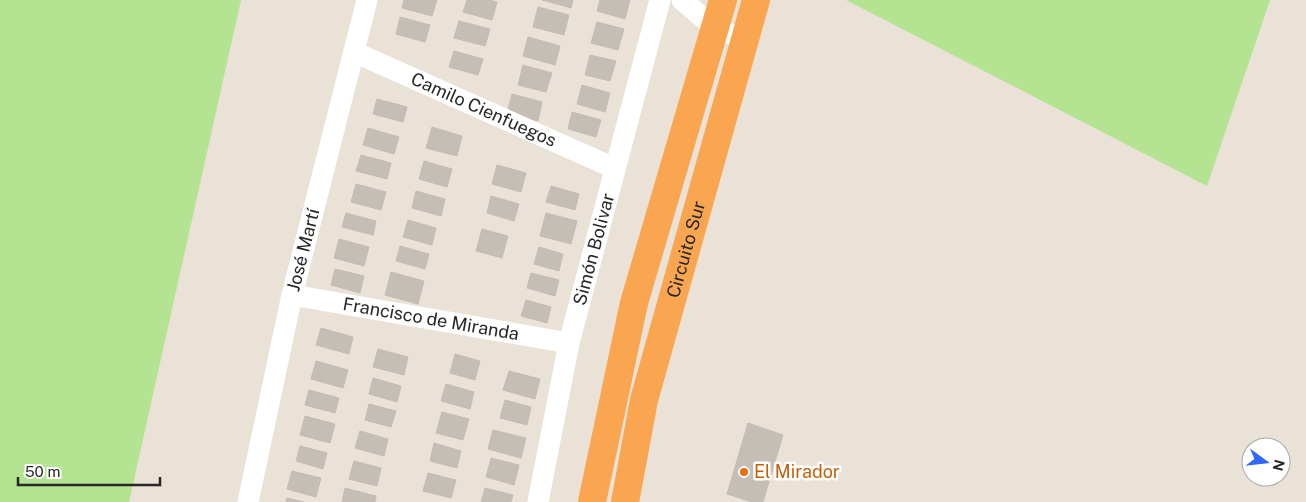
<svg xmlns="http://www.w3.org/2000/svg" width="1306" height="502" viewBox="0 0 1306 502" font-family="'Public Sans',sans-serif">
	<rect width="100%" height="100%" fill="#eae1d7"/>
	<g fill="#b4e391">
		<path d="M0 0H241L129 502H0Z"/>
		<path d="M846 0H1270L1207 186Z"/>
	</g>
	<g fill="#c5beb7" stroke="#c5bdb2">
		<path d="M404 0H437L432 16 402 8Z"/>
		<path d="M467 0H489L497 2 492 20 463 12Z"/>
		<path d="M542 0H573L571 8Z"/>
		<path d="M600 0H630L625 19 597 11Z"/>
		<path d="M538 7 569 15 564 35 533 27Z"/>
		<path d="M400 17 430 25 425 42 396 34Z"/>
		<path d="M459 21 490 29 485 46 454 38Z"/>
		<path d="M597 22 624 29 618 50 591 43Z"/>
		<path d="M528 37 560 46 555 65 523 56Z"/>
		<path d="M454 51 483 59 478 75 449 67Z"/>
		<path d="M590 55 616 61 610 81 585 75Z"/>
		<path d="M523 65 552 73 546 92 518 85Z"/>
		<path d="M582 85 610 93 605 112 577 104Z"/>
		<path d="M512 94 542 102 538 121 507 113Z"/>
		<path d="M377 99 407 107 403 122 373 114Z"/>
		<path d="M572 112 601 120 596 137 568 129Z"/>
		<path d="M432 127 462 136 457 156 426 148Z"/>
		<path d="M368 128 399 137 394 154 363 145Z"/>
		<path d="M361 155 391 163 387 179 356 171Z"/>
		<path d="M424 161 452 169 447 187 419 179Z"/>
		<path d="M497 165 526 173 521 192 492 184Z"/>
		<path d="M356 184 386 192 381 210 351 202Z"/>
		<path d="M551 186 579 194 575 210 546 202Z"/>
		<path d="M416 191 445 199 441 216 412 208Z"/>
		<path d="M491 196 519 204 514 221 487 213Z"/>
		<path d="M346 213 376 221 373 235 342 227Z"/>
		<path d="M546 213 577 221 571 244 540 236Z"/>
		<path d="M408 220 436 228 432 245 403 237Z"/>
		<path d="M482 229 508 236 502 258 476 251Z"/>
		<path d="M339 239 369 247 364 266 334 258Z"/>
		<path d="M400 246 429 254 425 269 396 261Z"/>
		<path d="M539 247 563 254 559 271 534 264Z"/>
		<path d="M335 269 364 276 360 293 331 285Z"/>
		<path d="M391 272 424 281 418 304 385 295Z"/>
		<path d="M531 273 559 280 555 296 527 288Z"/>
		<path d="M526 300 551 307 547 323 521 316Z"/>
		<path d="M321 328 353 337 349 354 316 345Z"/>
		<path d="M378 349 408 357 404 375 373 367Z"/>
		<path d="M455 354 480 361 475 380 450 373Z"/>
		<path d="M316 361 348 370 343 388 311 379Z"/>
		<path d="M509 371 540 379 535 399 503 390Z"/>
		<path d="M373 378 401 386 397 402 369 394Z"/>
		<path d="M446 384 474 392 470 409 441 401Z"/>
		<path d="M309 390 339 398 335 413 305 405Z"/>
		<path d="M505 400 531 407 527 425 500 418Z"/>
		<path d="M369 404 396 411 391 427 365 420Z"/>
		<path d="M442 412 469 419 463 440 436 433Z"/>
		<path d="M305 416 335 424 330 443 300 435Z"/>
		<path d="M748 423 783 435 763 502H752L727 494Z"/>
		<path d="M493 430 526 438 521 458 488 449Z"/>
		<path d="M360 431 388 439 384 456 355 448Z"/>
		<path d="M434 443 461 451 457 468 430 461Z"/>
		<path d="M300 446 327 453 323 469 296 461Z"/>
		<path d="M491 458 519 465 514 485 486 477Z"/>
		<path d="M354 461 381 468 377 486 349 479Z"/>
		<path d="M292 471 321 478 316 497 287 489Z"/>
		<path d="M428 473 456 480 451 498 423 491Z"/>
		<path d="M345 488 376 496 375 502H342Z"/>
		<path d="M485 488 513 495 511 502H481Z"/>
		<path d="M287 498 304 502H286Z"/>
	</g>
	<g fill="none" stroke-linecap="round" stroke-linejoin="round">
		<g stroke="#fff" stroke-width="21">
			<path d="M682 0 715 28 745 39"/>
			<path id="s1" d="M354 52 614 168"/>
			<path id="s2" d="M292 295 569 343"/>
			<path id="s3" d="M248 502 292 295 367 0"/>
			<path id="s4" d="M538 502 569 343 660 0"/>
		</g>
		<g stroke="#faa650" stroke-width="28">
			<path d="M592 502 634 303 723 0"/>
			<path id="s5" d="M625 502 644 400 756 0"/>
		</g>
	</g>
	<circle fill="#e8710a" stroke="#fff" stroke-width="2" cx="744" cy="472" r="5"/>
	<g text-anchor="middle" stroke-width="5" stroke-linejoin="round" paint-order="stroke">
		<g font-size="18" fill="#272727" stroke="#fff">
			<text dy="6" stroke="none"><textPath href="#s1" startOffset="142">Camilo Cienfuegos</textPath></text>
			<text dy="6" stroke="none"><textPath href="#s3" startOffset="258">José Martí</textPath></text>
			<text dy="6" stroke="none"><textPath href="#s4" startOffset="259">Simón Bolivar</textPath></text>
			<text dy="6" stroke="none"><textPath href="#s5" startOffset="260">Circuito Sur</textPath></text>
			<text dy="6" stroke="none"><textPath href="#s2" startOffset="141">Francisco de Miranda</textPath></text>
		</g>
		<g font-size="18" fill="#c56008" stroke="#fff" text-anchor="start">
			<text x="754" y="478">El Mirador</text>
		</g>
	</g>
	<g transform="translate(1266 462) rotate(105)"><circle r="24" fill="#ffffff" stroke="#a9a9a9"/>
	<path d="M0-4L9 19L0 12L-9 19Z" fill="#3068fe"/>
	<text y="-8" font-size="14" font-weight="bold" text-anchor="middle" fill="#272727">N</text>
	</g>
	<path d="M18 477v8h142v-8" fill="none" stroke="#272727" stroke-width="2.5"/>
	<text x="25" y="477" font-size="15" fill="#272727" stroke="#ffffff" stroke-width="4" paint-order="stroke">50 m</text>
</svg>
